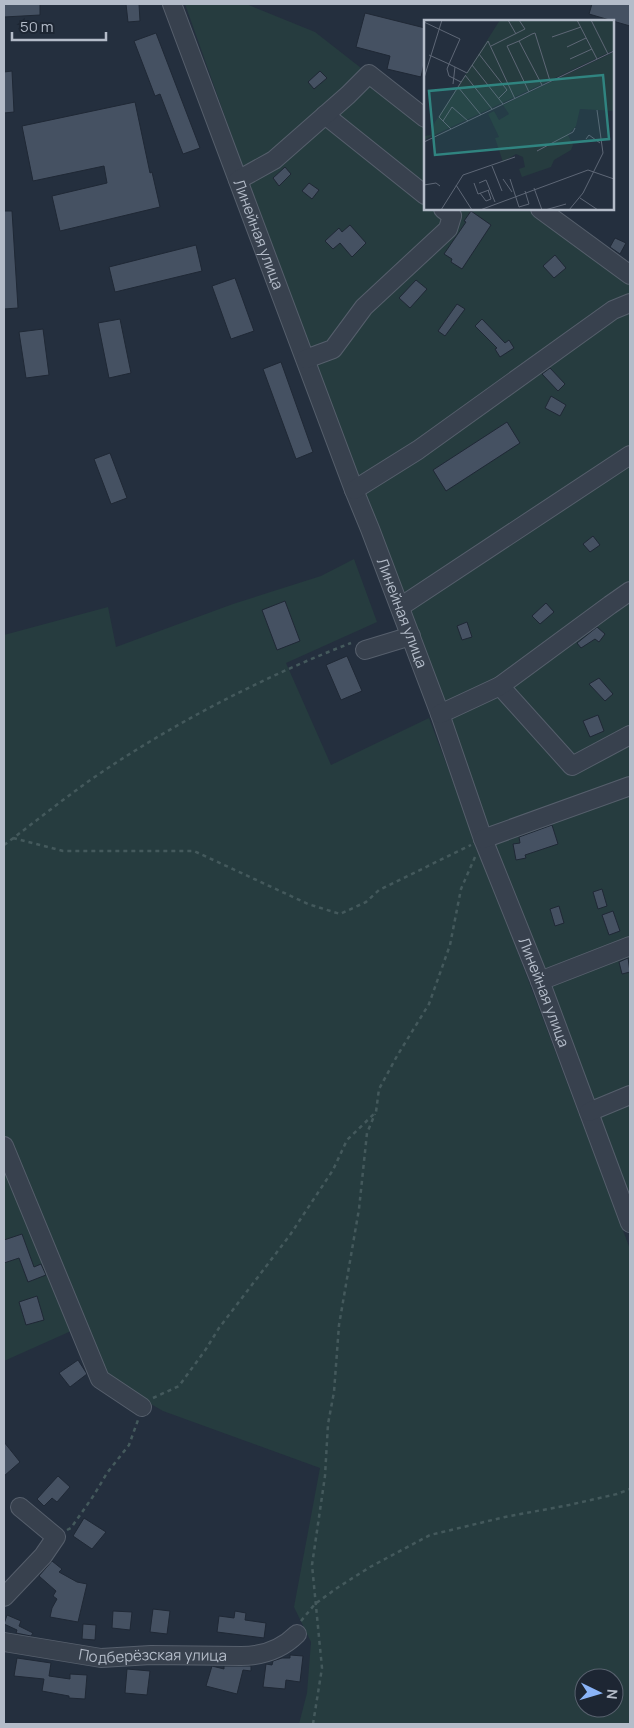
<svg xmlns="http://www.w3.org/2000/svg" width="634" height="1728" viewBox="0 0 634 1728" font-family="Manrope,sans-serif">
	<rect width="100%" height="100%" fill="#242f3e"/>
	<g fill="#263c3f" fill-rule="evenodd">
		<path d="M185 4H246L315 32 425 118V209H540L630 279V1210L230 131Z"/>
		<path d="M354 559 377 622 286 663 331 765 429 718 630 1249V1724H299L307 1693 311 1642 294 1607 320 1468 163 1411 106 1378 80 1327 4 1361V635L108 607 116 647 233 604 321 576ZM584 1678H614V1708H584Z"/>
	</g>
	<g fill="#455162" stroke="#1f2835">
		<path d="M4 4H40V15L4 17Z"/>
		<path d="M126 4H139L140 21 128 22Z"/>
		<path d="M592 4H630V26L589 14Z"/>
		<path d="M365 13 425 28V59L421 77 387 69 390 56 356 47Z"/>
		<path d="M156 33 200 148 183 154 160 94 155 96 134 41Z"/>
		<path d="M12 71 14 112 4 113V72Z"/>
		<path d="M320 71 327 78 314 89 308 82Z"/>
		<path d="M135 102 150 173 152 172 160 207 60 231 52 196 107 183 104 166 33 181 22 126Z"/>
		<path d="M285 167 291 174 279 186 273 178Z"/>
		<path d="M309 183 319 190 312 199 302 191Z"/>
		<path d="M4 211H12L18 308 4 309Z"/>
		<path d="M471 211 491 225 462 269 451 262 452 259 444 254 466 222 464 221Z"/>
		<path d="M350 225 366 243 352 257 340 243 333 249 325 241 339 228 342 232Z"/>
		<path d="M615 238 626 243 620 254 610 247Z"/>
		<path d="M196 245 202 271 115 292 109 267Z"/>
		<path d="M555 255 566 268 554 278 543 266Z"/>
		<path d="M235 278 254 331 231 339 212 286Z"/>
		<path d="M416 280 427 289 410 308 399 298Z"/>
		<path d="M457 304 465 309 445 336 438 331Z"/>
		<path d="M120 319 131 373 109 378 98 323Z"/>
		<path d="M482 319 505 343 509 340 514 348 500 357 495 349 497 348 475 326Z"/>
		<path d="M43 329 49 375 26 378 19 332Z"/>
		<path d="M281 362 313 452 296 459 263 369Z"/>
		<path d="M550 368 565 384 558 391 542 374Z"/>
		<path d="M551 396 566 405 560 416 545 408Z"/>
		<path d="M507 422 520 443 446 491 433 470Z"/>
		<path d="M110 453 127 498 111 504 94 459Z"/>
		<path d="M593 536 600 545 590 552 583 544Z"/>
		<path d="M285 601 300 641 277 650 262 610Z"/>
		<path d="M546 603 554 612 540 624 532 616Z"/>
		<path d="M467 622 472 637 462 640 457 626Z"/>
		<path d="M597 627 605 634 599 642 595 639 581 648 577 643Z"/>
		<path d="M347 656 362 691 341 700 326 665Z"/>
		<path d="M599 678 613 694 605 701 589 684Z"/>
		<path d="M598 715 604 731 590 737 583 721Z"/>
		<path d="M552 825 558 844 525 855 526 858 516 860 513 844 520 843 519 837Z"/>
		<path d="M602 889 607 906 598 909 593 892Z"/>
		<path d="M559 906 564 923 555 926 550 909Z"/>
		<path d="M613 911 620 931 609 935 602 915Z"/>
		<path d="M628 958 630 972 622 974 619 962Z"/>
		<path d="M22 1234 34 1267 41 1264 46 1275 28 1282 19 1258 4 1263V1240Z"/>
		<path d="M37 1296 44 1320 26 1325 19 1302Z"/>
		<path d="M78 1360 87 1374 70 1387 59 1373Z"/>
		<path d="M4 1442 20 1462 4 1476Z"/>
		<path d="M58 1476 70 1487 57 1502 52 1498 44 1506 37 1499Z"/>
		<path d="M84 1518 106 1532 92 1549 73 1536Z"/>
		<path d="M52 1561 62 1569 59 1572 77 1582 87 1584 78 1622 50 1617 52 1608 57 1599 53 1596 56 1591 39 1576Z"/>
		<path d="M153 1609 170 1611 167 1634 150 1632Z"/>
		<path d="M113 1611 132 1612 130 1630 112 1628Z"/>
		<path d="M235 1611 246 1613 245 1620 266 1623 264 1638 217 1632 219 1616 234 1618Z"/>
		<path d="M7 1615 21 1621 19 1626 33 1633 31 1636 16 1633 17 1630 4 1624Z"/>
		<path d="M83 1624 96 1625 95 1640 82 1639Z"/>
		<path d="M290 1655 303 1656 300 1682 286 1680 285 1689 263 1687 266 1664 272 1665 273 1661 282 1658H290Z"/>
		<path d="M17 1658 51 1663 49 1676 70 1679V1674L87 1675 85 1699 69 1698V1696L42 1691 44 1679 14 1676Z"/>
		<path d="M212 1666 224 1669V1666H251V1671L243 1670 237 1694 206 1686Z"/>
		<path d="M127 1669 150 1671 147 1695 125 1693Z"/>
	</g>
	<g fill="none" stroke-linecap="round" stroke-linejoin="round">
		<defs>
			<g id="minor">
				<path id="s1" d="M172 4 354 490 370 529 440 714 483 839 540 981 630 1223"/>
				<path d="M325 115 425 195"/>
				<path d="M238 180 274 160 348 95 369 74 425 118"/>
				<path d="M540 209 630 275"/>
				<path d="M306 359 333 349 364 307 448 229 452 216 443 209"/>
				<path d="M354 490 418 450 613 310 630 303"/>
				<path d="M400 607 630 455"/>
				<path d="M365 650 411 636"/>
				<path d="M500 686 572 766 630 735"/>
				<path d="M440 714 500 686 610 605 630 591"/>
				<path d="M483 839 630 786"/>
				<path d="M540 981 630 946"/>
				<path d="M589 1112 630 1095"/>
				<path d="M4 1146 100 1379 142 1407"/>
				<path d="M4 1597 43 1556 56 1537 20 1507"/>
				<path id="s2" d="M4 1642 101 1658 151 1655 241 1656C262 1656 282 1649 297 1634"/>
			</g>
		</defs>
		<use href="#minor" stroke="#565f6c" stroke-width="20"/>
		<g stroke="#44595c" stroke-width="2.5" stroke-dasharray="4 4" stroke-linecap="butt">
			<path d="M13 838 63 851H194L308 904 340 914 366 902 379 890 471 845"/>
			<path d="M4 845C39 819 74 790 111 766 184 718 270 674 351 643"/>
			<path d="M153 1398 179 1386 206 1349 219 1328 290 1235 333 1170 347 1140 376 1112 379 1089 397 1056 429 1004 450 945 461 889 475 857"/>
			<path d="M67 1530 71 1528 94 1495 107 1473 129 1445 138 1420"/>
			<path d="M301 1621 315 1604 337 1588 370 1567 430 1535 505 1517 569 1505 617 1494 630 1489"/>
			<path d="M313 1724 322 1668 312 1565 325 1476 328 1424 334 1392 339 1325 359 1209 367 1133 375 1114"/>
		</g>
		<use href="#minor" stroke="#38414e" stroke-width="18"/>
	</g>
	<g text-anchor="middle" stroke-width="4" stroke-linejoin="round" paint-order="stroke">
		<g font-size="15" fill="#b4bcc9" stroke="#1d2633">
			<text dy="5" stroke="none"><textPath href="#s1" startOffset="246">Линейная улица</textPath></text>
			<text dy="5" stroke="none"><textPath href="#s1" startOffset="651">Линейная улица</textPath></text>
			<text dy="5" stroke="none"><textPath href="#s1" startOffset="1056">Линейная улица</textPath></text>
			<text dy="5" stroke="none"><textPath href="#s2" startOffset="150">Подберёзская улица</textPath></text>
		</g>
	</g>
	<g transform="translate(424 20)">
		<rect width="190" height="190" fill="#242f3e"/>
		<path d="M76 0H190V30L0 120V116L7 115 11 102ZM190 32V91L156 89 152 106 144 115 149 125 147 130 130 140 127 147 98 157 95 149 101 147 99 137 92 134 79 142 71 118 75 117 64 94 70 91 75 100 85 94 79 85Z" fill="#263c3f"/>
		<path fill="none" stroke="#5e6776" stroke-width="1" d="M84 0 92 14M153 0 173 39M167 0 184 34M0 2 36 19 25 44 5 35M128 17 157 7M95 21 83 26 105 72M67 26 101 9 95 0M143 27 162 18M55 34 83 70 75 78M146 39 168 29M48 45 79 84M41 55 68 89M0 58 18 0M37 62 25 56 23 49 25 44 43 53 64 21 91 79M29 64 31 47M118 65 95 21 108 14 111 13 126 61M34 67 57 95M19 101 28 87 44 101M27 109 15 97 41 56M162 119 165 115 176 123M0 122 190 31M113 131 149 112 151 108M68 146 78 171M79 159 88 172M86 159 95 187 105 184 101 171M50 163 54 174 65 170M55 163 62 160 71 182M0 165 12 163 16 166M32 165 48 190M110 168 118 190M0 172V188M56 173 62 181 67 179 64 170M156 178 174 190M17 190 39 155 91 137M56 190 164 150 190 159M121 190 142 184M145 190 159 173 179 133 173 90"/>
		<path fill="#308480" fill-opacity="0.15" stroke="#308480" stroke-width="2.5" d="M179 55 185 119 11 135 5 71Z"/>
		<rect width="190" height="190" fill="none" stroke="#b4bcc9" stroke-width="2.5"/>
	</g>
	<rect width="634" height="1728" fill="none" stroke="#b4bcc9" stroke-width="10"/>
	<g transform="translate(599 1693) rotate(95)"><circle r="24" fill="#1d2633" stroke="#59626f"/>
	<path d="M0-4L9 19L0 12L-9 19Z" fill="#8ab4f8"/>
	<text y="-8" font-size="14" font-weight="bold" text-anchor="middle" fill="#b4bcc9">N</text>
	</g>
	<path d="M12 32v8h94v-8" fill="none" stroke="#b4bcc9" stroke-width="2.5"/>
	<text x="20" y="32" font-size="15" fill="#b4bcc9" stroke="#1d2633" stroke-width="4" paint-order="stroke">50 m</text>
</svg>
